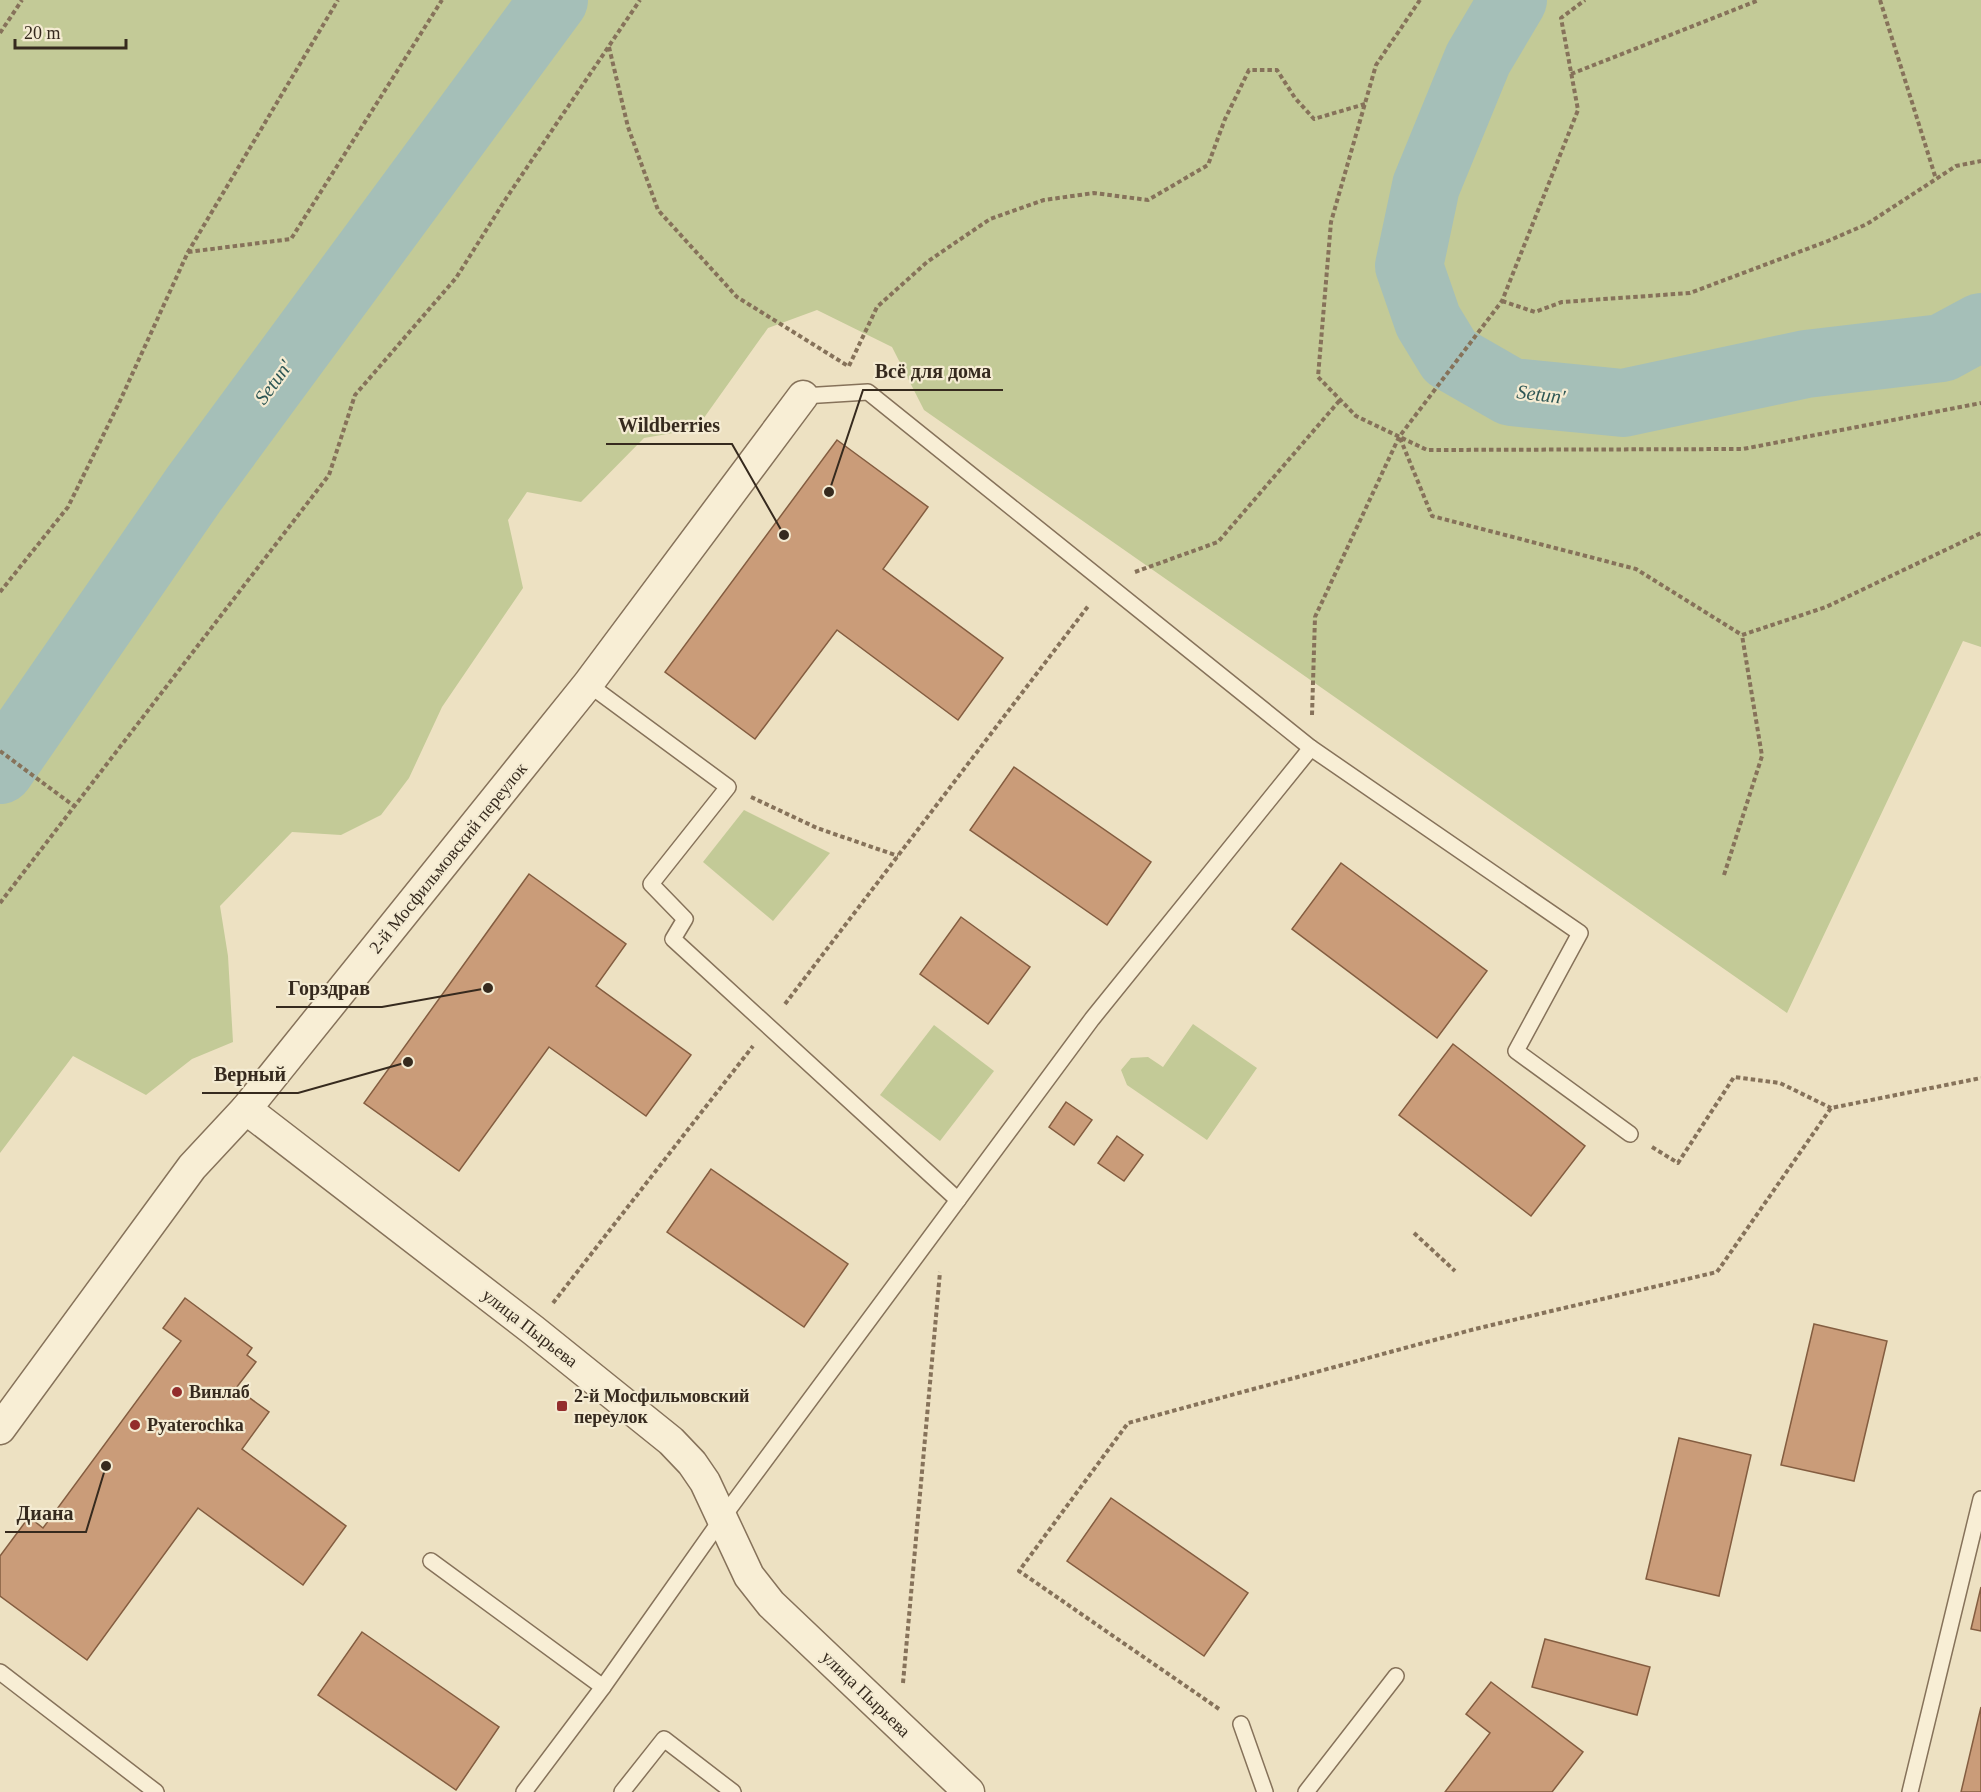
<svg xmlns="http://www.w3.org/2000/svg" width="1981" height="1792" viewBox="0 0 1981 1792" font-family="'Times New Roman',serif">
	<rect width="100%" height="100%" fill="#ede1c2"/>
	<g fill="#c3ca97">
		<path d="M0 0H1981V647L1963 641 1787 1013 924 410 892 347 817 310 768 328 696 429 644 438 581 502 527 492 508 520 523 588 442 707 409 778 381 815 341 835 292 832 220 906 228 956 233 1042 192 1059 146 1095 73 1056 0 1153Z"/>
		<path d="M744 810 830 853 773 921 703 862Z"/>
		<path d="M1193 1024 1257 1068 1207 1140 1127 1085 1121 1070 1131 1058 1148 1057 1163 1067Z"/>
		<path d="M934 1025 994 1071 940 1141 880 1095Z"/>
	</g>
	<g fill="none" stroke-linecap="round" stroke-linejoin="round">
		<g stroke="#a5bfb8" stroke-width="68">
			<path d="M1513 0 1478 59 1426 186 1409 266 1428 321 1450 357 1511 392 1623 403 1806 364 1942 348 1981 327"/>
			<path d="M0 770 194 489 554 0"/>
		</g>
	</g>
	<g fill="#ca9c79" stroke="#845d40" stroke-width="1.5">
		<path d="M837 440 928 507 883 569 1003 658 958 720 837 630 755 739 665 672Z"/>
		<path d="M1014 767 1151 862 1107 925 970 830Z"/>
		<path d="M1341 863 1487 971 1437 1038 1292 929Z"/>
		<path d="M529 874 626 944 596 986 691 1055 646 1116 549 1047 459 1171 364 1103Z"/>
		<path d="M961 917 1030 967 988 1024 920 974Z"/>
		<path d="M1453 1044 1585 1146 1531 1216 1399 1115Z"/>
		<path d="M1066 1102 1092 1120 1074 1145 1049 1127Z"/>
		<path d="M1117 1136 1143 1155 1124 1181 1098 1163Z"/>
		<path d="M711 1169 848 1264 804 1327 667 1232Z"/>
		<path d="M185 1298 252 1348 247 1355 256 1362 236 1388 269 1412 242 1449 346 1526 303 1585 198 1508 87 1660 0 1596V1556L29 1517 43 1528 181 1341 163 1328Z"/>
		<path d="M1814 1324 1887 1341 1854 1481 1781 1465Z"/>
		<path d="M1679 1438 1751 1455 1719 1596 1646 1579Z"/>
		<path d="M1111 1498 1248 1593 1204 1656 1067 1561Z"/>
		<path d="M1981 1587V1631L1971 1629Z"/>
		<path d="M362 1632 499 1727 456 1790 318 1695Z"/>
		<path d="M1545 1639 1650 1667 1637 1715 1532 1687Z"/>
		<path d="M1491 1682 1583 1752 1552 1792H1445L1490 1733 1466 1714Z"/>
		<path d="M1981 1707V1792H1961Z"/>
	</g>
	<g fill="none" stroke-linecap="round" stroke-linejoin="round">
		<defs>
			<g id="lane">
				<path d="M803 396 868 392 1311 748"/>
				<path d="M588 684 728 787 651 884 685 919 673 939 958 1200"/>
				<path d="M431 1561 603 1687"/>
				<path d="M0 1672 156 1792"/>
				<path d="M1241 1724 1265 1792"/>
				<path d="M524 1792 603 1687 723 1517 1092 1019 1311 748 1580 933 1516 1051 1630 1134"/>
				<path d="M622 1792 664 1739 733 1792"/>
				<path d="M1306 1792 1396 1676"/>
				<path d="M1910 1792 1981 1499"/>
			</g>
			<g id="street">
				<path d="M246 1109 533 1330 671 1441 692 1463 705 1482 749 1576 771 1604 969 1792"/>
				<path d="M0 1429 192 1167 246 1109 588 684 803 396"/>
			</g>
		</defs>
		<use href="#lane" stroke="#86725a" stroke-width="18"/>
		<use href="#street" stroke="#86725a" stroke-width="33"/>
		<g stroke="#86725a" stroke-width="4" stroke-dasharray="4.5 3" stroke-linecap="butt">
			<path d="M1420 0 1376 65 1331 222 1318 377 1356 416 1427 450 1743 449 1981 403"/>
			<path d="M1880 0 1936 179"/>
			<path d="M0 33 22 0"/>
			<path d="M609 47 628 127 658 210 737 297 848 366"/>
			<path d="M1571 74 1759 0"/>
			<path d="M188 252 291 239 442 0"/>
			<path d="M1502 301 1535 312 1562 302 1690 293 1828 241 1867 224 1956 166 1981 161"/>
			<path d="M849 366 877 307 927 262 990 219 1044 200 1094 193 1148 200 1208 165 1225 119 1249 70H1277L1295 98 1314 119 1365 104"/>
			<path d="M1400 438 1432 516 1636 569 1742 635 1826 607 1981 533"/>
			<path d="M1135 572 1218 542 1340 400"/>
			<path d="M0 592 68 507 119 403 188 252 338 0"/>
			<path d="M1312 715 1315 617 1399 437 1502 301 1578 110 1561 18 1585 0"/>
			<path d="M0 751 74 806"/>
			<path d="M751 797 817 828 898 856"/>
			<path d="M1724 875 1762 756 1742 635"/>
			<path d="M0 903 329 475 355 395 456 278 507 197 640 0"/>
			<path d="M785 1004 1089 605"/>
			<path d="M1652 1147 1678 1163 1734 1077 1780 1083 1831 1108"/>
			<path d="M1414 1233 1455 1271"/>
			<path d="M553 1303 753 1046"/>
			<path d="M903 1683 940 1272"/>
			<path d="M1219 1709 1019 1571 1128 1423 1475 1329 1717 1272 1831 1108 1981 1078"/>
		</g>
		<use href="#lane" stroke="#f8eed5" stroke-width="15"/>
		<use href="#street" stroke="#f8eed5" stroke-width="30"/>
	</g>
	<g fill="#932d2c" stroke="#f4ebd2" stroke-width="2">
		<circle cx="177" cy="1392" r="6"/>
		<rect x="556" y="1400" width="12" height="12" rx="3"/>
		<circle cx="135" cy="1425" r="6"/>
	</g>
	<g text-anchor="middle" stroke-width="4.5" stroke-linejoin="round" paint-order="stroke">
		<g font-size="18" fill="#362a1e" stroke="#f4ebd2">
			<text transform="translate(448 858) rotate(-51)" y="6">2-й Мосфильмовский переулок</text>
			<text transform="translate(530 1328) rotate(38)" y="6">улица Пырьева</text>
			<text transform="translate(866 1694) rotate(44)" y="6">улица Пырьева</text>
		</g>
		<g font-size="18" font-weight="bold" fill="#362a1e" stroke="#f4ebd2" text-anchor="start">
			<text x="189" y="1398">Винлаб</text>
			<text x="574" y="1402">2-й Мосфильмовский<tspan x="574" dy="21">переулок</tspan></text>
			<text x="147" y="1431">Pyaterochka</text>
		</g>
		<g font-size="20" font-style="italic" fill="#2d5654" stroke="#f4ebd2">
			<text transform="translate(273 382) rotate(-54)" y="7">Setun'</text>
			<text transform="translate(1541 394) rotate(7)" y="7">Setun'</text>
		</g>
	</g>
	<path fill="none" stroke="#362a1e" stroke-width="2" d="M829 492L863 390H1003M784 535L732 444H606M488 988L382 1007H276M408 1062L298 1093H202M106 1466L86 1532H5"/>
	<g fill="#362a1e" stroke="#f4ebd2" stroke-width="2">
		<circle cx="829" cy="492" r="6"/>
		<circle cx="784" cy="535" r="6"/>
		<circle cx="488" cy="988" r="6"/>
		<circle cx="408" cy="1062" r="6"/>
		<circle cx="106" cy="1466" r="6"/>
	</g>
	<g font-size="20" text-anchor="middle" font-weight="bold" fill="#362a1e" stroke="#f4ebd2" stroke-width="4.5" stroke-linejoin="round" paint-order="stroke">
		<text x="933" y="378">Всё для дома</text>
		<text x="669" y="432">Wildberries</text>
		<text x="329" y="995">Горздрав</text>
		<text x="250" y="1081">Верный</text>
		<text x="45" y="1520">Диана</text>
	</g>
	<path d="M15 39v9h111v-9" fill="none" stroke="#362a1e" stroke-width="3"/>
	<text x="24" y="39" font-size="18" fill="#362a1e" stroke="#f4ebd2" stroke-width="4.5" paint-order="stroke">20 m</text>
</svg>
